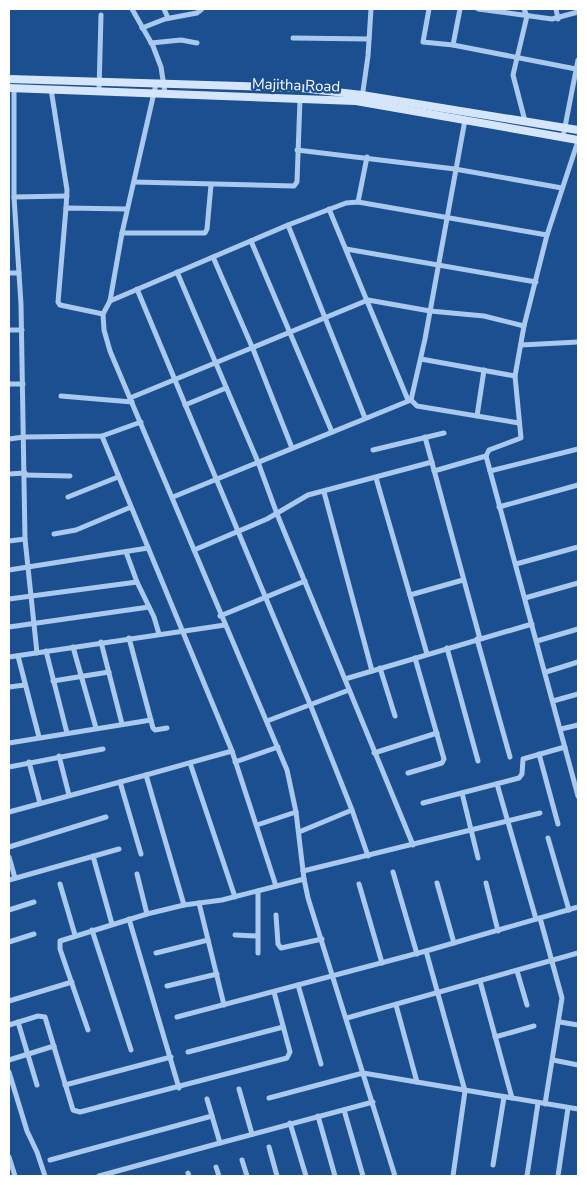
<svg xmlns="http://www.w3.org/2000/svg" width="587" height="1185" viewBox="0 0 587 1185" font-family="'Nunito Sans',sans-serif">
	<rect width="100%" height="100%" fill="#1b4f8f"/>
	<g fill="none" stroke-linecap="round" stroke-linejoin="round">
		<g stroke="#a9c9ee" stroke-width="5">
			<path d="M132 9 153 46 161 67 165 93"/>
			<path d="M164 9 168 18"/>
			<path d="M429 9 423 42 453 45 460 9"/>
			<path d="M478 9 552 19 578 12"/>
			<path d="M524 9 527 16 513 75 525 121"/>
			<path d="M556 9 558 19"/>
			<path d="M142 28 165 19 197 13 202 9"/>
			<path d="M293 38 369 39"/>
			<path d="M151 43 181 40 197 43"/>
			<path d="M453 45 576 69"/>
			<path d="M156 84 122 233 110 301 103 314 104 330 110 351 287 770 296 812 304 879 308 898 395 1176"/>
			<path d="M14 88V197L21 304 25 539 37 653"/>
			<path d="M51 89 67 190 66 208"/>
			<path d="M99 91 101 15"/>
			<path d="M362 98 368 56 371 9"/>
			<path d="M563 137 578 60"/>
			<path d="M297 150 455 169 562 188"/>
			<path d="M134 182 294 186 297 182 300 99"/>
			<path d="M14 197 67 196"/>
			<path d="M358 202 367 157"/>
			<path d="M329 209 408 400"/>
			<path d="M288 225 365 418"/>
			<path d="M122 233H205L207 229 211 185"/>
			<path d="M251 241 332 432"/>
			<path d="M346 249 536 282"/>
			<path d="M213 257 253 349 292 448"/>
			<path d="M177 272 258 462 277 514 413 845"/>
			<path d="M9 273H19"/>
			<path d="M137 289 310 704 352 810 299 832"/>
			<path d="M110 301 288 225 346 203 358 202 547 235"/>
			<path d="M103 314 60 305 58 302 66 208 127 209"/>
			<path d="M9 330H22"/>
			<path d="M521 345 578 342"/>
			<path d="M421 359 515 376"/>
			<path d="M9 384H23"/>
			<path d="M61 396 132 402"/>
			<path d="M130 398 368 300 430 311 484 316 524 326"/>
			<path d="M411 400 417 406 519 423"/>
			<path d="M185 405 226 388"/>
			<path d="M477 416 484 370"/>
			<path d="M102 436 232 751 276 886"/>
			<path d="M425 437 480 639"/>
			<path d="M9 439 24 437 102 436 141 422"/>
			<path d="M373 450 444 433"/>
			<path d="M486 456 578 796"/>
			<path d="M434 471 486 456 489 450 521 438 515 376 524 326 547 235 578 141"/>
			<path d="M490 471 578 449"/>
			<path d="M9 474 25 473"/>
			<path d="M25 475 70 476"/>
			<path d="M376 478 427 654"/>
			<path d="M324 492 372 671"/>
			<path d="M68 497 118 477"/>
			<path d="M173 497 411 400 425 339 465 120"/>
			<path d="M499 507 578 485"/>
			<path d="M54 534 76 530 131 507"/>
			<path d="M9 541 25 539"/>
			<path d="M194 550 267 519 308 495 432 462"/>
			<path d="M126 552 137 582 154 617 159 634"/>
			<path d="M516 564 578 547"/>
			<path d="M9 570 148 548"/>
			<path d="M410 595 463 580"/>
			<path d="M525 598 578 583"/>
			<path d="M9 599 137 582"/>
			<path d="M220 616 305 581"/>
			<path d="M9 627 149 607"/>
			<path d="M129 638 153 728 155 730 167 728"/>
			<path d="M477 639 510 757"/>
			<path d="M537 641 578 629"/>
			<path d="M101 642 122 724"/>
			<path d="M73 647 96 728"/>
			<path d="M447 648 478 761"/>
			<path d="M46 651 67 733"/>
			<path d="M18 656 39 737"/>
			<path d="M9 657 225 625"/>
			<path d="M380 668 395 716"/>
			<path d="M546 672 578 662"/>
			<path d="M345 679 532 624"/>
			<path d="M53 681 109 672"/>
			<path d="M9 687 25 685"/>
			<path d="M553 701 578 694"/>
			<path d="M267 721 349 690"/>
			<path d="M561 729 578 725"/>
			<path d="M9 743 151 720"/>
			<path d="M374 753 437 733"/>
			<path d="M539 754 558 824"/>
			<path d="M59 756 69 795"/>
			<path d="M29 762 40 803"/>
			<path d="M235 762 278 747"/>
			<path d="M190 763 235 897"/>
			<path d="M9 767 103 749"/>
			<path d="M408 773 442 763 444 759 415 658"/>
			<path d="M120 782 141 854"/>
			<path d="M497 784 536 919"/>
			<path d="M462 793 478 858"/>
			<path d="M423 803 519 778 522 774 523 759 565 747"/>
			<path d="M352 810 368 856"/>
			<path d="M9 812 146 775"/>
			<path d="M257 825 296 812"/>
			<path d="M548 838 569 910"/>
			<path d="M9 847 106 817"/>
			<path d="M93 856 112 924"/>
			<path d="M9 857 15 878"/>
			<path d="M303 871 540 813"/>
			<path d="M393 872 417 954"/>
			<path d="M137 874 147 914"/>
			<path d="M9 880 119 849"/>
			<path d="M437 883 454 943"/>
			<path d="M486 883 498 931"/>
			<path d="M60 884 75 935"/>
			<path d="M359 884 382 963"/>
			<path d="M258 891V953"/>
			<path d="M199 903 224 1005"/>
			<path d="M184 905 146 775 232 751"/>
			<path d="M9 910 34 902"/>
			<path d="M276 915 278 944 281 948 322 939"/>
			<path d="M540 918 562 998 545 1104"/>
			<path d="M129 919 179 1088"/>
			<path d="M92 930 131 1050"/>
			<path d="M235 935 258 936"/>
			<path d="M9 942 34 934"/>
			<path d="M426 951 465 1091 453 1176"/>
			<path d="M156 953 208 940"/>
			<path d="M517 971 527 1005"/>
			<path d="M480 981 512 1098"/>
			<path d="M298 985 321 1064"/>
			<path d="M167 986 217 974"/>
			<path d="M9 1001 72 982"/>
			<path d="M396 1005 417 1082"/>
			<path d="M177 1017 426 951 578 907"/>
			<path d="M347 1018 578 953"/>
			<path d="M18 1022 37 1085"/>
			<path d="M560 1022 578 1025"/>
			<path d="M9 1025 38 1016 45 1017 73 1110 80 1112 287 1058 290 1052 274 992"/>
			<path d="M88 1030 60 949V941L147 914 184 905 222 900 304 879"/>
			<path d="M495 1037 534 1026"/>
			<path d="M188 1052 283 1027"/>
			<path d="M9 1060 54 1046"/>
			<path d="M553 1060 578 1065"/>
			<path d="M9 1072 27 1131 37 1152 45 1176"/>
			<path d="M65 1085 171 1057"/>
			<path d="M239 1089 252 1134"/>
			<path d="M269 1098 363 1073 578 1109"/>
			<path d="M207 1099 220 1143 373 1102"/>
			<path d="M344 1110 363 1176"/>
			<path d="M318 1116 335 1176"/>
			<path d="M290 1123 306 1176"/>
			<path d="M269 1147 277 1176"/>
			<path d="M9 1157 15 1176"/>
			<path d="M50 1160 212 1116"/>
			<path d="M242 1160 247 1176"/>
			<path d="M493 1165 504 1097"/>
			<path d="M216 1167 219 1176"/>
			<path d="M188 1173 189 1176"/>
			<path d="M99 1176 220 1143"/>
			<path d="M527 1176 538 1103"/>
			<path d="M558 1176 568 1108"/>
		</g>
		<g stroke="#d6e6fa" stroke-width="8">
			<path d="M9 79 301 88 362 95 578 130"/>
			<path d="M9 88 356 101 578 140"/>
		</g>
	</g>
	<g text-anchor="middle" stroke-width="4.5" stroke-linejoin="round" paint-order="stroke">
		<g font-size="15" fill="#fff" stroke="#1b4f8f">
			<text transform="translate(296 85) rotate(2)" y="5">Majitha Road</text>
		</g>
	</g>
	<rect width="587" height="1185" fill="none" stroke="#ffffff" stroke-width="20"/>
</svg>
